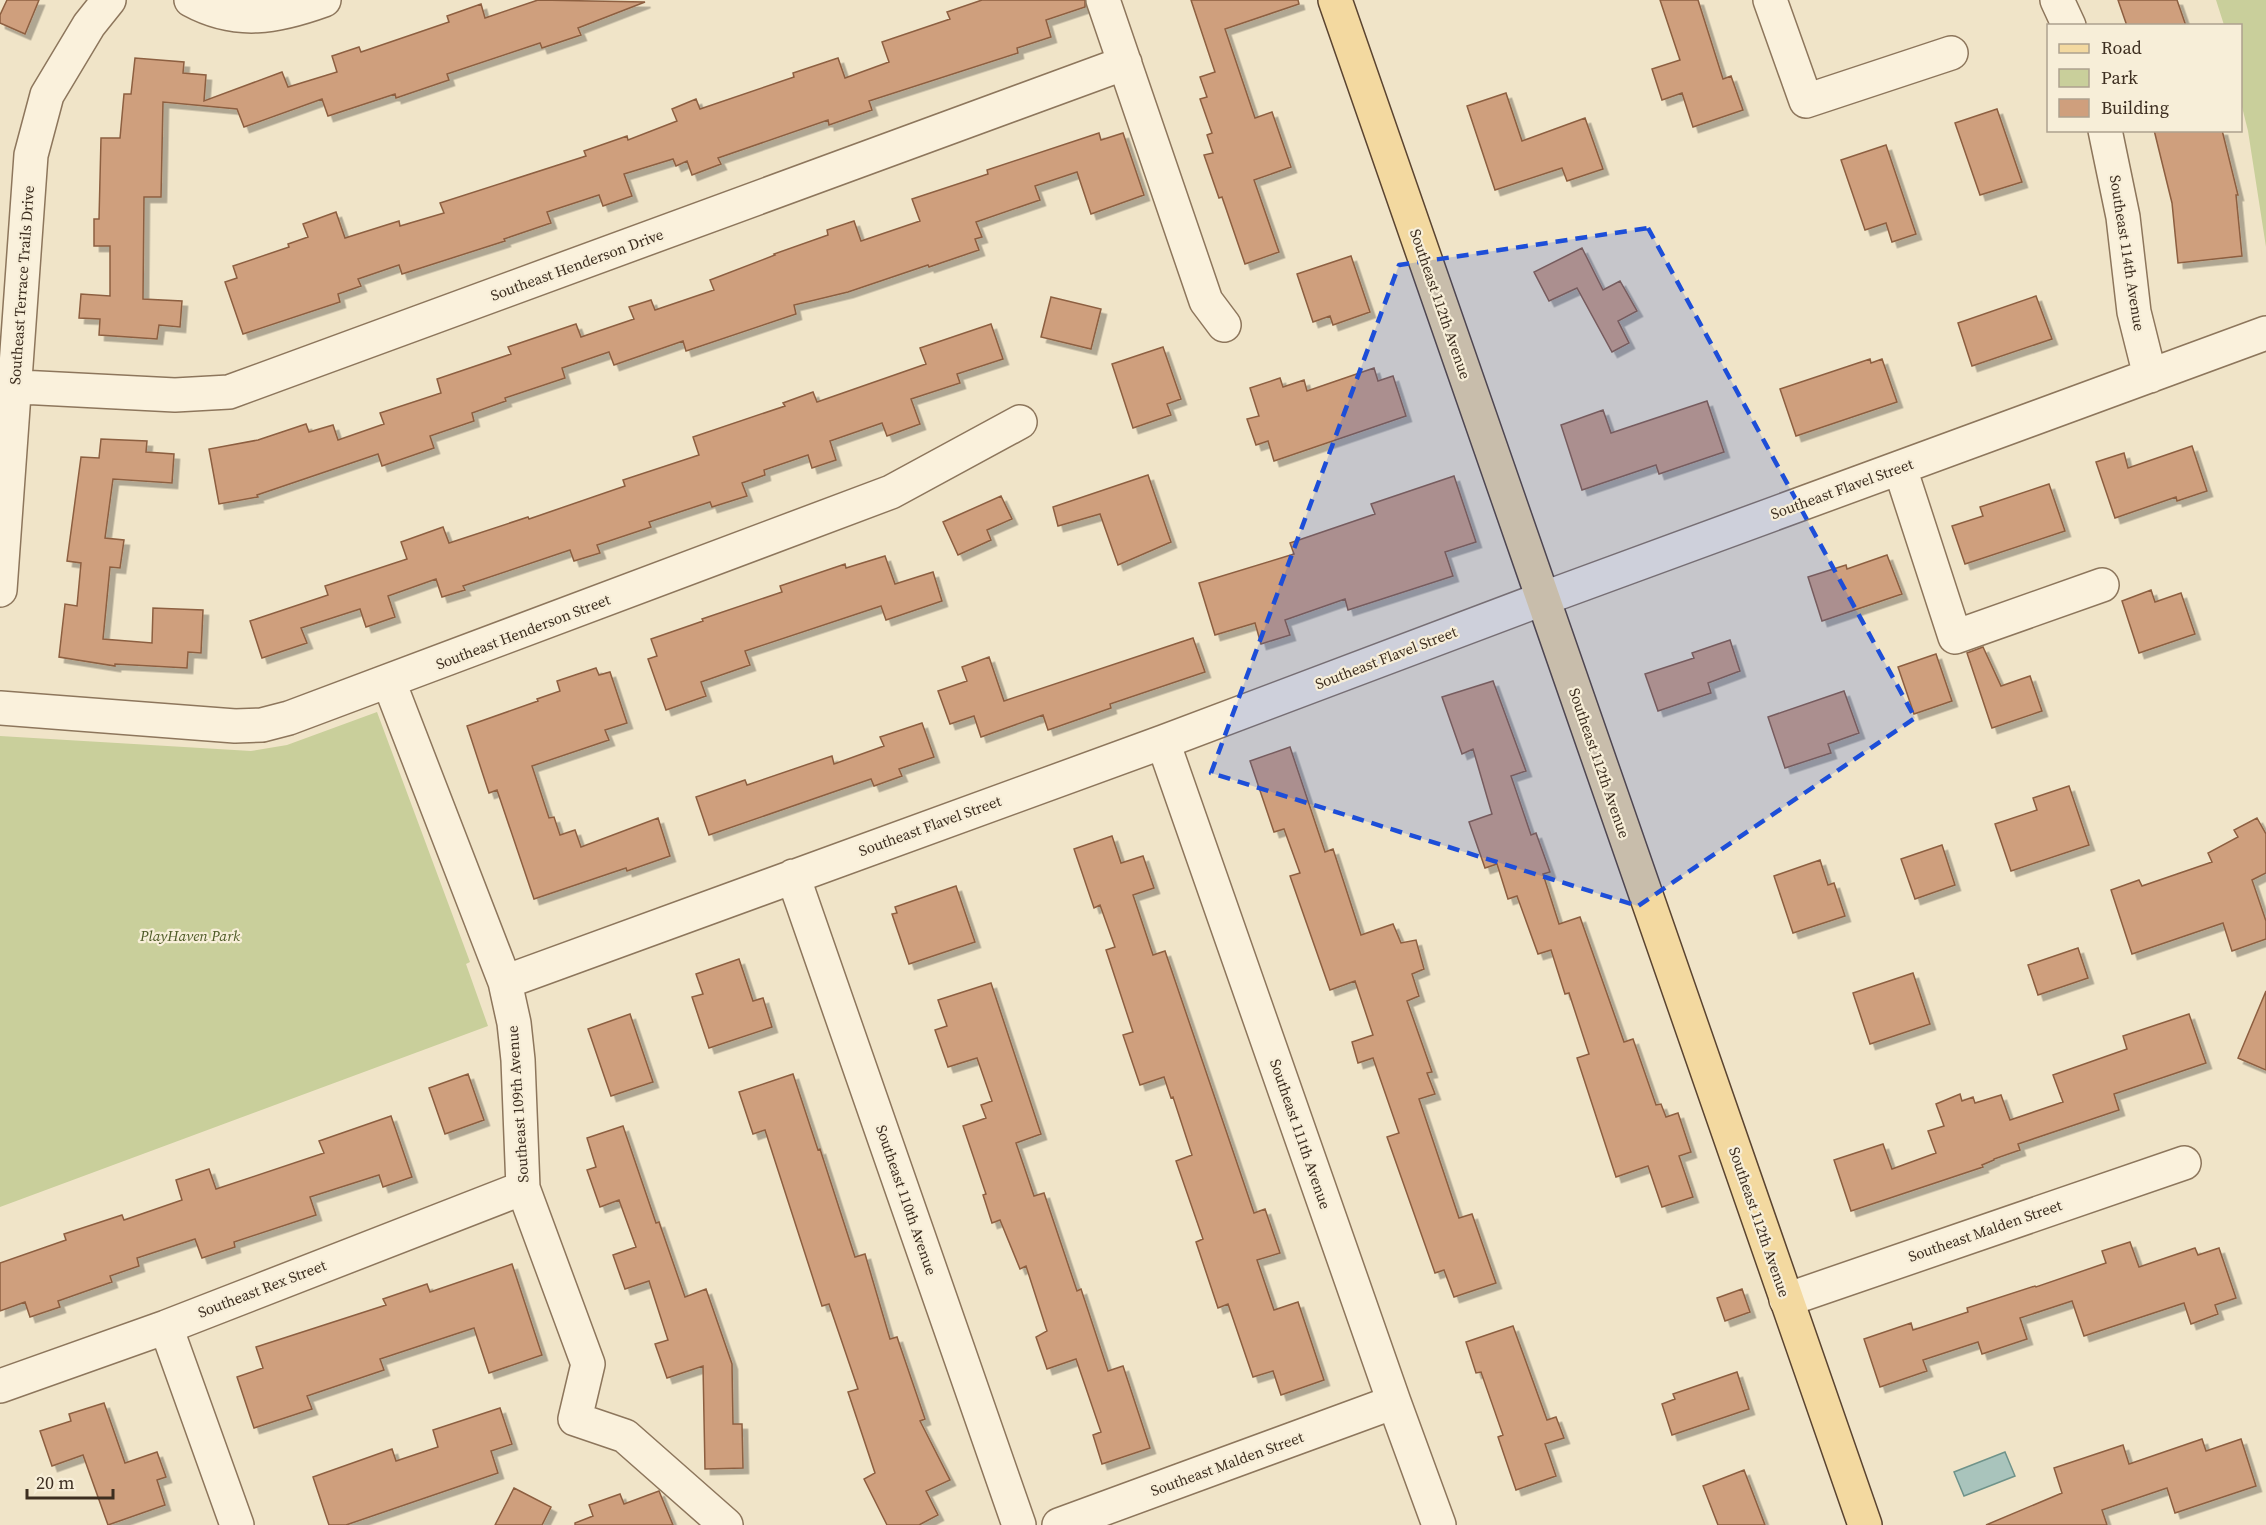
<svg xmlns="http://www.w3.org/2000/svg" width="2266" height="1525" font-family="'Source Serif 4',serif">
	<defs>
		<filter id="shadow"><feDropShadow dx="5.5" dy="5.5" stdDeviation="0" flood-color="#0004"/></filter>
	</defs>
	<rect width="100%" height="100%" fill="#f0e4c8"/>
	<path fill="#c9cf9b" d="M2216 0H2266V247L2248 131 2241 103 2240 26 2224 25Z
		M377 712 470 962 466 964 488 1026 0 1207V736L251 751 287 745Z"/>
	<path fill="#a9c4bc" stroke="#6f938a" stroke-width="1.5" d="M2005 1452 2015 1476 1964 1496 1954 1472Z"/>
	<path fill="#cf9f7d" stroke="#8d5f41" stroke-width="1.5" filter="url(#shadow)" d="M7 0H39L25 34 0 23V15Z
		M538 0 645 2 578 28 581 35 542 48 540 43 447 74 449 80 396 98 395 94 328 116 322 99 244 127 237 109 163 102 161 197H144L143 299 182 301 180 327 159 325 157 339 99 335 100 319 79 318 81 294 110 296V246H94V219H99L101 138H120L124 94H131L135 58 184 62 183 73 206 75 204 101 282 72 288 87 337 72 332 56 359 47 361 52 449 22 447 16 481 4 485 18Z
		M982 0H1085V7L1046 20 1051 37 1017 48 1018 53 869 101 872 110 829 125 828 120 718 158 721 164 692 175 687 161 676 166 673 159 624 174 632 196 603 206 599 195 547 212 551 223 504 239 505 241 402 274 399 265 358 279 361 286 338 294 340 302 243 334 225 282 237 278 233 266 289 247 288 244 308 237 303 224 336 212 345 238 399 221 400 226 444 213 440 203 586 156 584 151 627 136 628 140 677 121 672 109 696 99 700 109 794 77 793 73 838 58 845 78 889 62 882 42 950 19 947 12Z
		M1191 0H1298L1299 4 1225 29 1255 118 1272 112 1291 167 1254 180 1279 252 1245 264 1222 197 1219 198 1204 155 1213 153 1207 135 1212 133 1200 99 1207 97 1200 77 1215 72Z
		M1660 0H1698L1723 79 1731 76 1743 110 1693 127 1682 93 1662 100 1652 69 1680 60Z
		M2118 0H2177L2186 26H2127Z
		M1506 93 1522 141 1585 118 1603 169 1567 181 1562 168 1495 190 1467 106Z
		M1997 109 2022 182 1980 195 1955 123Z
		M2154 130H2222L2238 195H2236L2242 256 2178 263 2172 203Z
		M1099 133 1101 140 1123 133 1144 195 1091 214 1077 172 1035 186 1040 200 976 222 982 237 975 239 979 250 929 267 928 265 848 292 794 305 796 314 686 351 683 341 614 365 609 352 562 368 565 378 505 398 506 401 472 413 474 421 430 436 434 448 382 466 378 454 257 495 258 497 219 504 209 449 258 440 306 424 309 432 333 425 338 440 384 424 380 413 441 393 437 379 511 354 508 347 576 324 581 337 634 319 629 307 651 300 655 310 714 290 710 280 775 255 774 254 828 235 827 230 854 221 861 241 920 221 912 199 988 174 987 170Z
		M1886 145 1916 234 1892 242 1886 223 1865 230 1841 160Z
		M1582 248 1603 290 1620 281 1637 311 1618 321 1629 343 1612 352 1577 288 1549 301 1534 272Z
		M1351 256 1370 312 1333 325 1330 316 1313 322 1297 274Z
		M2036 296 2052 339 1972 366 1958 323Z
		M1051 297 1101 309 1091 349 1041 337Z
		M991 324 1003 359 957 374 960 383 911 399 920 424 887 436 882 423 830 441 836 460 812 468 808 455 764 470 765 475 742 483 747 496 712 507 710 502 649 522 651 527 597 545 600 553 574 561 570 550 463 586 465 590 442 597 436 579 388 596 395 617 366 627 360 609 301 628 307 643 262 658 250 621 328 595 325 586 407 559 401 542 443 527 449 543 528 517 529 519 625 486 623 480 699 455 693 437 785 406 783 403 813 392 817 402 926 364 920 348Z
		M1163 347 1181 399 1167 404 1171 415 1133 428 1112 364Z
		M1870 359 1871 363 1882 359 1897 402 1796 436 1780 389Z
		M1374 368 1378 381 1393 376 1406 416 1274 461 1268 441 1256 445 1247 419 1259 416 1250 388 1280 378 1283 387 1304 380 1307 391Z
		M1707 401 1724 452 1659 474 1656 465 1582 490 1561 425 1603 410 1611 433Z
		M101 439 147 441 146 452 174 454 172 483 113 479 105 538 124 540 120 568 110 567 103 639 152 643 153 608 203 610 201 653 188 652 187 668 115 664V666L59 657 65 604 77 606 81 563 67 561 81 457 99 458Z
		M2192 446 2207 491 2177 501 2176 497 2115 518 2096 462 2124 453 2128 468Z
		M1148 475 1171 542 1118 565 1100 514 1058 526 1053 507Z
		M1454 476 1476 542 1445 552 1453 576 1348 610 1345 599 1285 620 1290 635 1261 644 1255 623 1215 635 1199 583 1294 554 1290 543 1375 514 1371 504Z
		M2049 484 2065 531 1965 564 1952 526 1983 516 1980 507Z
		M1001 496 1012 519 987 530 991 540 958 555 943 522Z
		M1887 555 1902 594 1822 621 1808 577 1846 565 1847 569Z
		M885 556 895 584 933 572 942 601 886 620 881 606 745 651 750 665 701 682 706 696 666 710 648 659 657 656 651 639 703 621 702 619 782 592 780 586 845 564 846 568Z
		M2151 590 2155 602 2181 593 2195 634 2139 653 2122 601Z
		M1193 638 1205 672 1110 704 1111 708 1048 730 1043 715 981 737 974 716 950 724 938 691 967 681 962 667 989 657 1004 701Z
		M1730 640 1740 671 1708 683 1711 693 1658 711 1645 674 1694 658 1692 653Z
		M1983 647 2001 686 2030 676 2042 711 1992 728 1967 653Z
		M1936 654 1952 701 1914 714 1898 667Z
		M596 668 599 675 610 672 627 723 605 730 609 740 532 766 549 818 554 817 560 835 575 830 581 847 658 818 670 856 627 871 626 868 534 899 497 790 489 793 467 726 538 701 537 699 560 691 557 681Z
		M1493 681 1526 771 1511 776 1531 835 1536 833 1550 872 1543 874 1559 924 1580 917 1624 1042 1633 1039 1656 1105 1661 1104 1666 1117 1678 1113 1691 1152 1679 1156 1693 1197 1662 1207 1648 1166 1616 1177 1577 1058 1589 1054 1569 993 1565 994 1551 950 1538 954 1517 896 1508 899 1497 864 1485 868 1469 822 1492 814 1473 749 1462 754 1442 697Z
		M1844 691 1859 733 1828 744 1831 753 1785 768 1768 717Z
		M922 723 934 757 899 769 902 776 874 786 871 779 709 835 696 797 745 780 747 785 832 756 834 764 884 746 880 737Z
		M1290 747 1325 852 1333 849 1361 935 1393 924 1401 943 1416 940 1424 969 1412 974 1419 996 1407 1001 1432 1072 1427 1073 1435 1094 1419 1099 1459 1218 1472 1214 1496 1283 1454 1297 1444 1270 1435 1273 1387 1137 1399 1133 1373 1058 1358 1063 1352 1042 1373 1035 1355 981 1330 990 1290 876 1300 873 1284 829 1274 832 1250 761Z
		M2069 786 2089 845 2011 871 1995 824 2037 810 2033 798Z
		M2257 818 2266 834V873L2252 880 2266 921V939L2232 951 2223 923 2132 954 2111 890 2139 880 2142 886 2212 862 2208 853 2238 837 2234 830Z
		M1112 836 1121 863 1143 856 1154 888 1133 895 1153 955 1165 951 1254 1213 1265 1209 1280 1253 1257 1260 1274 1310 1298 1302 1324 1380 1281 1395 1273 1371 1253 1377 1228 1304 1218 1308 1196 1242 1203 1239 1176 1161 1192 1155 1173 1097 1171 1098 1164 1077 1140 1085 1123 1035 1133 1032 1106 950 1115 947 1100 905 1094 908 1074 849Z
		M1942 845 1955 885 1915 899 1901 859Z
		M1820 860 1828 885 1834 883 1845 916 1793 933 1774 876Z
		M956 886 975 942 909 964 892 914 897 913 895 907Z
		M2078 948 2088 978 2038 995 2028 965Z
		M739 959 753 1001 763 998 772 1027 709 1048 692 997 703 994 696 974Z
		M1913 973 1930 1024 1870 1044 1853 993Z
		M991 983 1041 1134 1016 1143 1034 1196 1044 1193 1077 1291 1081 1289 1108 1371 1123 1366 1150 1448 1102 1464 1093 1435 1101 1432 1076 1359 1047 1369 1036 1337 1047 1331 1026 1266 1020 1269 1000 1220 992 1223 983 1195 986 1194 963 1126 986 1118 981 1105 992 1101 977 1058 948 1067 935 1030 947 1026 938 1000Z
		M2266 991V1070L2238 1058Z
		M630 1014 653 1082 611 1096 588 1029Z
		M2189 1014 2206 1063 2114 1094 2119 1110 2018 1144 2020 1150 1994 1159V1160L1982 1165 1983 1167 1851 1211 1834 1160 1883 1144 1892 1169 1936 1153 1928 1131 1944 1126 1936 1104 1960 1094 1962 1101 1973 1097 1975 1103 2001 1095 2010 1120 2063 1102 2053 1075 2127 1049 2123 1036Z
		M468 1074 484 1120 445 1134 429 1088Z
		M793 1074 818 1150 820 1149 855 1257 865 1254 890 1339 897 1337 925 1419 920 1421 950 1480 926 1491 938 1515 919 1525H887L864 1479 875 1473 848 1392 858 1389 829 1304 822 1306 765 1130 753 1134 739 1092Z
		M391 1116 412 1177 383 1187 379 1175 310 1197 316 1215 234 1242 235 1247 202 1258 195 1239 137 1258 139 1266 110 1276 112 1282 58 1301 60 1307 30 1317 25 1302 0 1311V1263L66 1240 64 1234 122 1215 124 1220 182 1200 176 1180 209 1169 216 1189 324 1153 319 1141Z
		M623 1126 656 1223 659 1222 685 1297 706 1289 732 1364 733 1424H742L743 1468 705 1469 703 1366 667 1378 655 1344 668 1340 649 1281 625 1289 613 1255 636 1247 619 1200 600 1207 587 1170 596 1167 587 1138Z
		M2130 1242 2139 1267 2195 1248 2198 1255 2219 1248 2236 1298 2215 1305 2218 1314 2191 1324 2184 1303 2084 1336 2072 1301 2020 1318 2027 1339 1982 1354 1978 1342 1923 1360 1927 1371 1880 1387 1864 1339 1911 1323 1913 1330 1968 1312 1967 1308 2035 1286 2036 1287 2106 1263 2102 1251Z
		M512 1264 542 1355 489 1373 474 1328 380 1359 384 1370 307 1396 312 1409 254 1428 237 1377 263 1368 256 1347 386 1305 383 1299 427 1284 430 1292Z
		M1742 1289 1750 1312 1725 1321 1717 1298Z
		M1513 1326 1547 1420 1556 1417 1564 1438 1545 1444 1556 1476 1516 1490 1498 1437 1503 1435 1481 1372 1476 1373 1466 1342Z
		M1737 1372 1749 1409 1672 1435 1662 1404 1675 1399 1673 1394Z
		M104 1403 125 1463 157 1452 166 1477 157 1480 165 1505 108 1525 83 1455 52 1466 40 1431 71 1421 69 1414Z
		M500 1408 512 1444 491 1451 498 1473 346 1525H329L313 1477 392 1449 396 1461 438 1447 433 1430Z
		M2202 1439 2206 1451 2241 1439 2256 1486 2175 1513 2167 1488 2102 1510 2107 1525H1986L2062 1493 2054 1468 2123 1445 2129 1464Z
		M1744 1470 1765 1525H1718L1703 1486Z
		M514 1488 551 1507 542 1525H495Z
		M659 1491 673 1525H575V1523L593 1516 589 1505 620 1494 624 1504Z"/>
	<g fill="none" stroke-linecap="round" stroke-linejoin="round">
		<defs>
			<path id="minor" d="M191 0C237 25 277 17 324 0
				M1103 0 1206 301 1224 325
				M1770 0 1806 101 1951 53
				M2057 0 2069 26
				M2105 130 2123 217 2134 312 2150 376
				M0 386 175 395 229 392 1125 63
				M1900 468 1955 637 2102 585
				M0 590 31 155 47 95 89 25 109 0
				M389 682 505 982 514 1023 518 1060 523 1188 588 1364 575 1419 625 1436 726 1525
				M0 708 235 726 262 725 289 718 891 492 1020 422
				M1163 742 1394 1402 1439 1525
				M793 876 1019 1525
				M505 982 1163 742 1542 599 2266 333
				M1786 1300 2184 1163
				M166 1327 237 1525
				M0 1386 166 1327 523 1188
				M1059 1525 1394 1402"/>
			<path id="major" d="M1335 0 1865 1525"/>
		</defs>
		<use href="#minor" stroke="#8d765c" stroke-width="36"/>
		<use href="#major" stroke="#5b4430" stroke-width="36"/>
		<use href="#minor" stroke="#faf1dc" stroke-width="33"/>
		<use href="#major" stroke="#f3d9a0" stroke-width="33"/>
	</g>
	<path fill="#1d4ed8" fill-opacity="0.2" stroke="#1d4ed8" stroke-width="4.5" stroke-dasharray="12 8" stroke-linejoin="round" d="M1648 228 1915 718 1638 906 1211 773 1399 265Z"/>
	<g text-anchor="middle" stroke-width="4.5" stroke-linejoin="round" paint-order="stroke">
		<g font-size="15" fill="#3d2e20" stroke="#f7eed8">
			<text transform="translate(2127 253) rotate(81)" y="5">Southeast 114th Avenue</text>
			<text transform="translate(577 265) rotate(-20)" y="5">Southeast Henderson Drive</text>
			<text transform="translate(22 285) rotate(-86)" y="5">Southeast Terrace Trails Drive</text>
			<text transform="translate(1440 304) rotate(71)" y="5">Southeast 112th Avenue</text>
			<text transform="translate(1842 489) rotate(-20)" y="5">Southeast Flavel Street</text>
			<text transform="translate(523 632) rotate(-21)" y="5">Southeast Henderson Street</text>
			<text transform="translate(1386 658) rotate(-21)" y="5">Southeast Flavel Street</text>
			<text transform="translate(1599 763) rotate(71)" y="5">Southeast 112th Avenue</text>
			<text transform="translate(930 826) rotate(-20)" y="5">Southeast Flavel Street</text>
			<text transform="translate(518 1104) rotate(-94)" y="5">Southeast 109th Avenue</text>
			<text transform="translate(1300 1134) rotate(71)" y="5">Southeast 111th Avenue</text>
			<text transform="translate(906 1200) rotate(71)" y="5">Southeast 110th Avenue</text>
			<text transform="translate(1759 1222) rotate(71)" y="5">Southeast 112th Avenue</text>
			<text transform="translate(1985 1231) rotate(-19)" y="5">Southeast Malden Street</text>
			<text transform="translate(262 1289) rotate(-21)" y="5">Southeast Rex Street</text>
			<text transform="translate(1227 1464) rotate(-20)" y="5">Southeast Malden Street</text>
		</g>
		<g font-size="15" font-style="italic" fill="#4d5a26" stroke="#f7eed8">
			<text x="190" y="941">PlayHaven Park</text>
		</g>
	</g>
	<rect x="2047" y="24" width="195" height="108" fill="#f7eed8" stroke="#ada18e" stroke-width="1.5"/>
	<rect x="2059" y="44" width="30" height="9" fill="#f3d9a0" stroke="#ada18e" stroke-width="1.5"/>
	<text x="2101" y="54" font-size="18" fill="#3d2e20">Road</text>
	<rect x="2059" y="69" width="30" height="18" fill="#c9cf9b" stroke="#ada18e" stroke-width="1.5"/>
	<text x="2101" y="84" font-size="18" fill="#3d2e20">Park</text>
	<rect x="2059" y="99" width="30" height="18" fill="#cf9f7d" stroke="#ada18e" stroke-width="1.5"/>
	<text x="2101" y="114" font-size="18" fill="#3d2e20">Building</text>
	<path d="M27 1489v9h86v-9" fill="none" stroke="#3d2e20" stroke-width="3"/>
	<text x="36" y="1489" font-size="18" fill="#3d2e20" stroke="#f7eed8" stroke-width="4.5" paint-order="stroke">20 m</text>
</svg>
